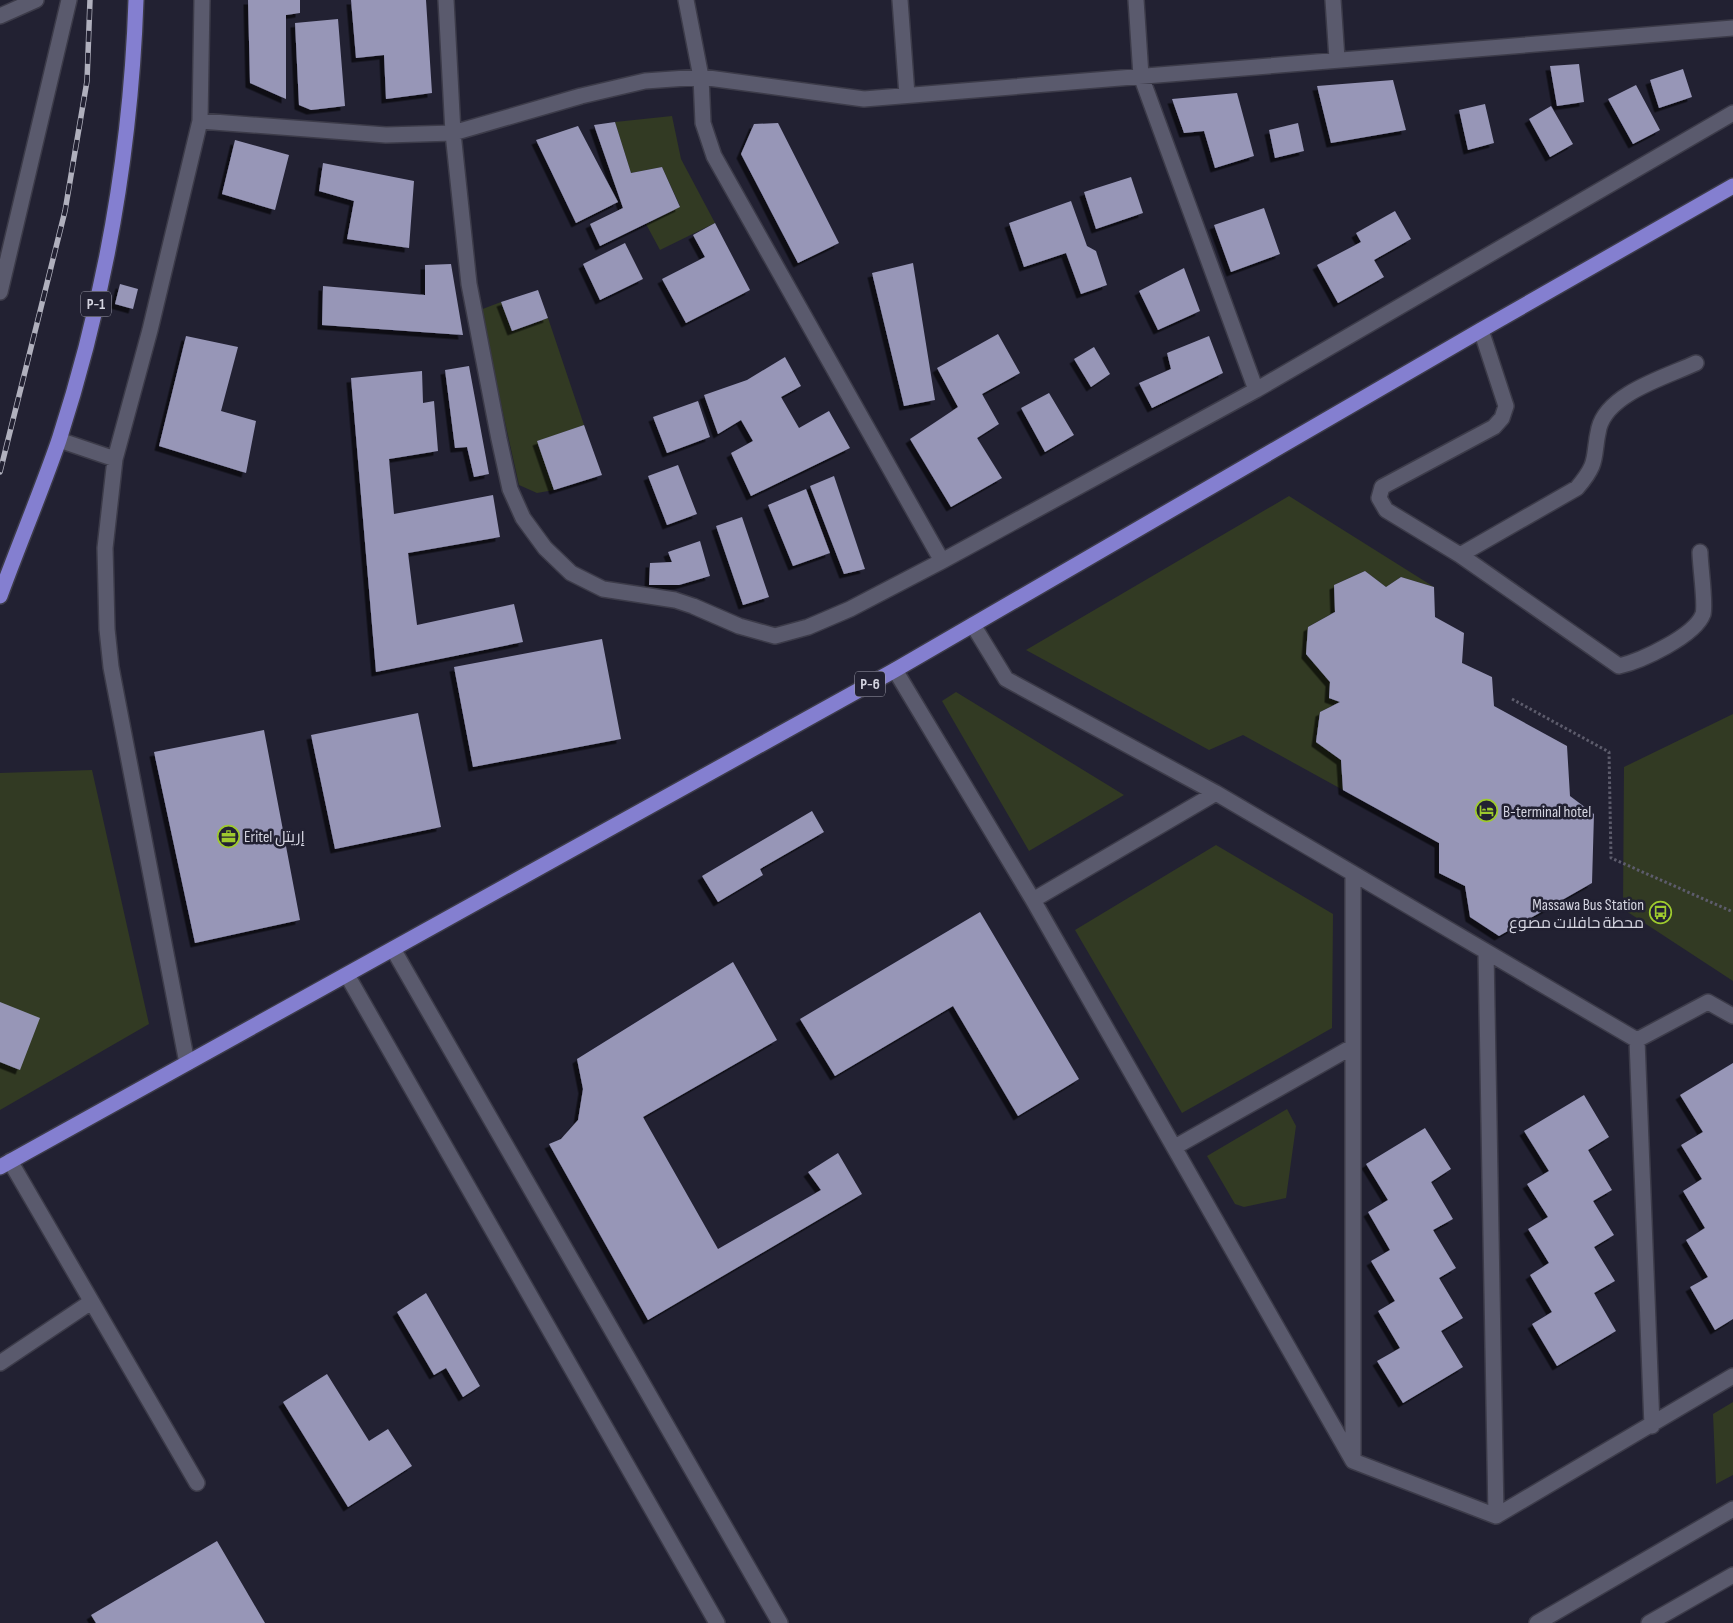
<svg xmlns="http://www.w3.org/2000/svg" width="1733" height="1623" font-family="'Sofia Sans Condensed',Cairo,sans-serif">
	<defs>
		<filter id="shadow"><feDropShadow dx="-4.5" dy="4.5" stdDeviation="0" flood-color="#0009"/></filter>
	</defs>
	<rect width="100%" height="100%" fill="#222132"/>
	<path fill="#323a23" d="M672 116 681 159 715 223 660 250 646 224 680 206 662 167 631 173 615 122Z
		M501 302 512 331 548 318 584 425 538 441 554 490 537 493 519 485 480 310Z
		M1289 496 1434 587 1401 577 1386 587 1365 571 1334 585 1335 612 1308 627 1330 682 1329 698 1340 702 1320 712 1316 741 1341 760 1343 790 1243 735 1209 750 1026 650Z
		M956 692 1124 795 1029 851 942 701Z
		M1733 714V981L1623 909 1624 767Z
		M92 770 149 1024 0 1110V773Z
		M1216 845 1333 914 1332 1028 1182 1113 1075 930Z
		M1287 1109 1296 1126 1286 1198 1244 1207 1235 1204 1207 1156Z
		M1733 1402V1475L1716 1484 1713 1414Z"/>
	<path fill="#9796b7" filter="url(#shadow)" d="M248 0H300V13L286 15V99L250 83Z
		M351 0H426L432 93 386 99 384 55 356 58Z
		M338 19 345 106 311 110 299 105 295 23Z
		M1579 64 1584 102 1557 106 1550 66Z
		M1683 69 1692 97 1659 108 1650 80Z
		M1393 80 1406 130 1331 143 1317 86Z
		M1636 85 1660 130 1633 144 1608 99Z
		M1237 93 1254 156 1215 168 1204 131 1184 133 1172 99Z
		M1485 104 1494 143 1468 150 1459 110Z
		M1551 106 1573 144 1550 157 1529 119Z
		M615 122 631 173 662 167 680 207 600 246 590 224 623 208 594 125Z
		M778 123 839 243 798 263 741 154 754 124Z
		M1298 123 1304 151 1275 158 1269 130Z
		M578 126 618 202 576 223 536 140Z
		M235 140 289 155 275 210 222 194Z
		M323 163 414 181 409 248 347 239 354 201 319 191Z
		M1131 177 1143 213 1096 229 1084 192Z
		M1071 201 1087 246 1096 251 1107 285 1081 294 1066 253 1024 267 1009 223Z
		M1264 208 1280 254 1231 272 1214 225Z
		M1395 211 1411 239 1374 260 1384 277 1338 303 1317 265 1361 242 1356 233Z
		M715 223 750 290 686 323 662 279 705 257 693 235Z
		M625 243 643 279 600 300 583 264Z
		M913 263 935 400 904 406 872 273Z
		M451 264 463 335 322 325 323 286 425 295V265Z
		M1184 268 1200 311 1158 330 1139 291Z
		M120 284 138 289 133 309 115 304Z
		M538 290 548 318 512 331 501 302Z
		M998 334 1020 373 982 394 999 424 977 438 1002 478 951 507 910 439 958 407 937 368Z
		M186 336 238 347 221 411 256 421 246 473 159 446Z
		M1209 336 1223 373 1152 408 1139 383 1171 369 1167 353Z
		M1094 347 1110 374 1091 387 1074 359Z
		M785 357 801 386 781 397 799 428 829 411 850 448 751 496 731 453 753 441 741 420 718 434 704 395 747 380Z
		M469 366 489 474 474 477 467 447 455 448 445 370Z
		M422 371 423 403 434 401 438 451 389 459 394 514 493 495 500 537 408 553 417 625 514 604 523 642 376 672 351 378Z
		M1049 393 1074 435 1045 452 1021 408Z
		M698 401 710 437 667 453 653 417Z
		M584 425 602 475 554 490 537 441Z
		M678 465 697 514 667 525 648 476Z
		M834 476 865 569 844 574 810 486Z
		M806 489 830 553 793 566 768 505Z
		M742 517 769 597 743 605 716 526Z
		M700 541 710 576 679 585H649L650 563 672 562 668 552Z
		M1365 571 1386 587 1401 577 1434 587 1435 617 1464 633 1462 663 1492 677 1494 706 1567 746 1570 796 1594 814 1592 883 1499 936 1470 917 1465 886 1439 873V843L1343 790 1341 760 1316 742 1320 712 1340 702 1329 698 1330 682 1306 654 1308 627 1335 612 1334 585Z
		M602 639 621 739 473 767 454 667Z
		M418 713 441 827 335 849 311 735Z
		M264 730 300 920 195 943 154 752Z
		M812 811 824 832 760 869 763 875 718 902 702 876Z
		M980 912 1079 1079 1018 1116 953 1006 835 1076 800 1019Z
		M733 962 777 1040 643 1117 718 1249 821 1190 808 1172 838 1153 862 1194 648 1320 549 1144 561 1139 578 1120 583 1089 577 1059Z
		M0 1002 40 1018 20 1070 0 1062Z
		M1733 1063V1319L1715 1330 1690 1287 1708 1277 1686 1240 1705 1228 1683 1191 1702 1179 1681 1145 1703 1132 1680 1095Z
		M1584 1095 1609 1137 1588 1150 1612 1190 1593 1201 1614 1235 1594 1247 1615 1281 1594 1293 1616 1331 1557 1366 1532 1324 1552 1312 1530 1275 1549 1263 1528 1229 1548 1217 1527 1184 1549 1171 1524 1131Z
		M1425 1128 1451 1169 1431 1182 1453 1219 1433 1230 1456 1268 1439 1278 1463 1318 1441 1331 1463 1367 1403 1403 1377 1361 1400 1348 1378 1311 1395 1301 1371 1261 1390 1250 1368 1212 1388 1200 1366 1164Z
		M426 1293 480 1386 463 1397 446 1368 434 1375 397 1312Z
		M327 1374 369 1441 388 1429 412 1466 348 1507 283 1402Z
		M217 1541 265 1623H96L91 1615Z"/>
	<g fill="none" stroke-linecap="round" stroke-linejoin="round">
		<defs>
			<path id="minor" d="M446 0 453 133 469 284 499 439 510 489 523 518 545 548 571 573 603 589 675 600 693 606 739 626 775 636 808 627 850 609 942 561 1256 390 1733 113
				M686 0 701 77 703 123 714 156 942 561
				M900 0 907 95
				M1136 0 1141 76 1256 390
				M1333 0 1337 59
				M0 16 36 0
				M200 121 386 135 453 133 581 96 645 81 701 77 864 99 1733 28
				M0 292 69 0
				M1481 330 1506 406 1502 418 1494 427 1382 487 1379 498 1386 510 1460 555 1619 666C1641 661 1695 636 1703 614 1706 604 1700 565 1700 552
				M59 440 115 459 105 548 107 629 111 667 187 1063
				M115 459 150 330 200 121 202 0
				M1460 555 1577 488C1600 461 1592 458 1599 428 1608 393 1666 377 1696 363
				M973 625 1006 679 1216 793 1637 1040 1708 1002 1733 1016
				M895 670 1033 900 1353 1461 1496 1516 1733 1376
				M1033 900 1216 793
				M393 949 780 1623
				M1486 952 1496 1516
				M347 975 717 1623
				M1637 1040 1652 1426
				M1175 1147 1352 1047
				M10 1161 197 1483
				M0 1363 91 1302
				M1353 1459V875
				M1537 1623 1733 1509
				M1649 1623 1733 1575"/>
			<path id="highway" d="M0 596C19 544 41 492 59 440 105 298 131 149 136 0
				M0 1167 895 670 1481 330 1733 186"/>
		</defs>
		<use href="#minor" stroke="#3c3b49" stroke-width="18"/>
		<use href="#highway" stroke="#3c3b49" stroke-width="18"/>
		<path stroke="#5d5c6c" stroke-width="3" stroke-dasharray="2.5 2.5" stroke-linecap="butt" d="M1512 699 1609 752 1611 858 1733 912"/>
		<use href="#minor" stroke="#5a5a6d" stroke-width="15"/>
		<use href="#highway" stroke="#847fd0" stroke-width="15"/>
		<defs>
			<path id="rail" d="M0 472 65 211 87 81 90 0"/>
		</defs>
		<use href="#rail" stroke="#b0b0bd" stroke-width="5.5"/>
		<use href="#rail" stroke="#222132" stroke-width="4" stroke-dasharray="11" stroke-linecap="butt"/>
	</g>
	<defs>
		<symbol id="hotel-ring" viewBox="-11 -11 22 22"><circle r="9.5" fill="#222132" stroke="#9eca2e" stroke-width="1.5"/><path d="M-6-4.5h1.5V1H6V5H4.5V3h-9V5H-6ZM-4 0a1.8 1.8 0 1 1 3.6 0ZM.5 0V-2.5h3Q6-2.5 6 0Z" fill="#9eca2e"/></symbol>
		<symbol id="office-ring" viewBox="-11 -11 22 22"><circle r="9.5" fill="#222132" stroke="#9eca2e" stroke-width="1.5"/><path d="M-6-3h4V-5.5h4V-3h4V5H-6ZM-1-4.5V-3h2v-1.5ZM-6 0V1H6V0Z" fill="#9eca2e"/></symbol>
		<symbol id="bus-ring" viewBox="-11 -11 22 22"><circle r="9.5" fill="#222132" stroke="#9eca2e" stroke-width="1.5"/><path d="M-5-6H5V4H4V6H2V4H-2V6H-4V4H-5ZM-3.5-4V0h7V-4ZM-3.5 1.2v1.5H-2V1.2ZM2 1.2v1.5H3.5V1.2Z" fill="#9eca2e"/></symbol>
	</defs>
	<g fill-rule="evenodd">
		<use href="#hotel-ring" x="1474" y="798" width="25" height="25"/>
		<use href="#office-ring" x="216" y="824" width="25" height="25"/>
		<use href="#bus-ring" x="1648" y="900" width="25" height="25"/>
	</g>
	<g text-anchor="middle" stroke-width="5" stroke-linejoin="round" paint-order="stroke">
		<g fill="#222132" stroke="#9f9fac" stroke-width="1">
			<rect x="81" y="291.5" width="30" height="25" rx="4"/>
			<rect x="855" y="671.5" width="30" height="25" rx="4"/>
		</g>
		<g font-size="15" font-weight="bold" fill="#d5d5e1">
			<text x="96" y="309">P-1</text>
			<text x="870" y="689">P-6</text>
		</g>
		<g font-size="16" fill="#d5d5e1" stroke="#222132" text-anchor="start">
			<text x="1503" y="817">B-terminal hotel</text>
			<text x="244" y="842">Eritel إريتل</text>
			<text x="1644" y="910" text-anchor="end">Massawa Bus Station<tspan x="1644" dy="18">محطة حافلات مصوع</tspan></text>
		</g>
	</g>
</svg>
